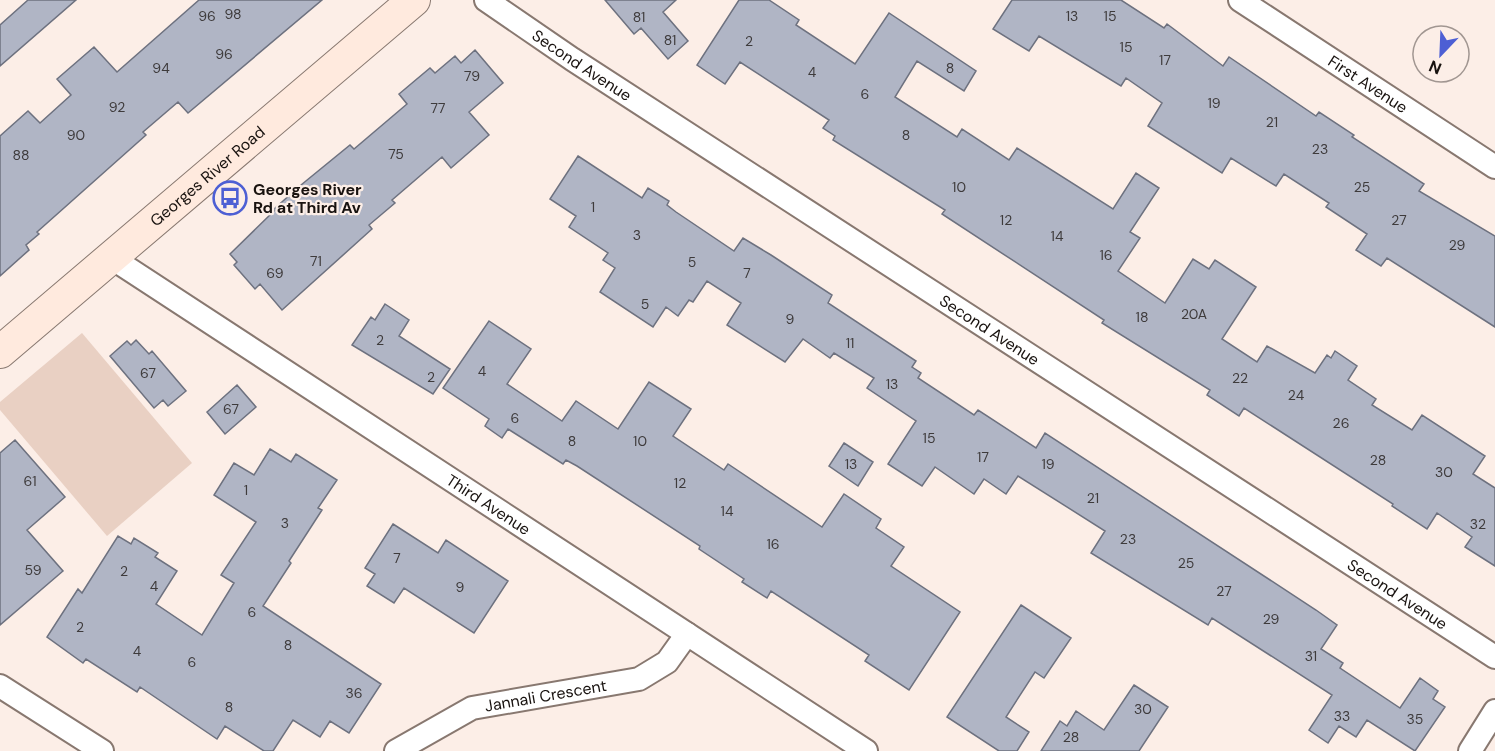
<svg xmlns="http://www.w3.org/2000/svg" width="1495" height="751" font-family="'DM Sans',sans-serif">
	<rect width="100%" height="100%" fill="#fceee7"/>
	<path fill="#e9d0c3" d="M82 333 192 463 107 536 0 410V402Z"/>
	<path fill="#b0b5c5" stroke="#6d717f" stroke-width="1.5" d="M28 0H76L0 66V25Z
		M199 0H322L188 113 178 102 143 132 146 135 37 232 39 234 26 245 29 250 0 276V136L28 111 40 123 71 95 57 79 94 47 117 72Z
		M605 0H676L663 12 688 41 668 59 641 28 634 34Z
		M739 0H769L799 20 796 25 855 64 889 13 976 71 964 91 917 61 895 97 957 137 962 129 1009 160 1017 148 1113 209 1136 173 1159 188 1130 232 1140 238 1118 271 1165 303 1193 259 1209 269 1215 260 1256 287 1222 339 1257 362 1267 346 1315 373 1327 355 1331 358 1335 351 1357 366 1348 380 1376 399 1372 405 1412 430 1422 415 1485 456 1473 474 1495 488V566L1465 547 1472 537 1437 513 1427 529 1392 506 1393 504 1244 408 1239 416 1207 395 1210 390 1102 323 1104 320 942 214 945 210 833 140 835 136 823 128 829 120 740 62 725 84 697 65Z
		M1012 0H1121L1164 28 1167 24 1223 66 1229 57 1316 116 1319 112 1354 135 1352 137 1424 184 1419 191 1495 236V327L1387 258 1381 266 1356 250 1367 234 1326 207 1329 203 1284 174 1276 186 1231 158 1222 173 1148 126 1162 103 1126 78 1121 86 1039 36 1029 51 993 29Z
		M475 50 503 83 469 112 489 135 451 168 442 157 392 200 395 203 369 225 372 229 282 310 260 284 255 289 234 265 237 262 230 254 275 210 274 209 301 185 350 145 354 149 407 104 399 94 430 68 435 73 455 56 461 63Z
		M578 156 642 198 648 188 669 201 667 205 676 212 734 251 743 238 771 255 832 295 828 303 916 361 912 367 921 373 918 378 974 415 978 410 1036 448 1045 433 1316 610 1337 625 1321 649 1343 663 1340 668 1400 708 1420 678 1438 691 1433 699 1445 707 1415 751 1367 720 1356 737 1339 726 1328 743 1309 730 1332 695 1212 618 1208 625 1091 553 1105 531 1018 476 1006 494 984 479 974 494 935 467 922 486 888 464 916 421 867 388 874 378 834 353 830 358 803 339 785 362 727 325 741 303 707 281 693 302 689 300 678 316 666 307 653 327 600 292 615 268 603 260 608 253 569 227 576 216 550 199Z
		M385 304 409 320 399 336 450 369 433 394 352 345 371 317 375 320Z
		M489 321 531 349 507 384 562 421 576 401 618 429 649 382 691 409 673 436 724 470 728 464 822 527 844 494 881 519 876 528 904 547 891 566 960 612 909 690 865 661 869 655 771 591 767 598 742 582 744 579 699 549 700 546 577 466 566 460 563 464 508 429 502 438 485 426 489 419 443 388Z
		M136 340 149 354 152 351 186 391 168 406 163 400 154 408 110 356 127 341 131 345Z
		M237 385 256 407 225 434 207 412Z
		M15 440 65 497 27 530 63 571 0 625V453Z
		M844 443 873 462 858 486 829 466Z
		M270 449 291 462 296 454 337 480 318 508 322 510 289 561 291 563 263 606 381 684 349 733 330 721 320 737 293 720 273 751H264L225 726 217 739 140 687 137 692 86 659 83 663 47 637 78 589 82 593 118 536 131 544 134 538 158 553 155 557 177 571 156 604 202 635 234 583 221 575 256 522 214 495 234 463 254 475Z
		M393 524 438 553 446 540 508 581 474 633 404 588 394 603 367 586 375 574 365 568Z
		M1021 605 1071 638 1044 678 1035 672 1006 717 1029 732 1017 751H999L947 717Z
		M1134 685 1168 707 1139 751H1041L1060 721 1067 726 1076 711 1104 730Z"/>
	<g fill="none" stroke-linecap="round" stroke-linejoin="round">
		<defs>
			<g id="street">
				<path id="s1" d="M486 0 572 59 1495 657"/>
				<path id="s2" d="M1240 0 1495 167"/>
				<path id="s3" d="M112 258 866 751"/>
				<path d="M0 686 102 751"/>
				<path id="s4" d="M396 751 472 708 639 679 667 662 687 634"/>
				<path d="M1470 751 1495 711"/>
			</g>
			<g id="secondary">
				<path id="s5" d="M0 352 414 0"/>
			</g>
		</defs>
		<use href="#street" stroke="#887870" stroke-width="26"/>
		<use href="#secondary" stroke="#887870" stroke-width="34"/>
		<use href="#street" stroke="#fff" stroke-width="22"/>
		<use href="#secondary" stroke="#ffeade" stroke-width="32"/>
	</g>
	<defs>
		<symbol id="bus-ring" viewBox="-11 -11 22 22"><circle r="9.5" fill="#fceee7" stroke="#4d5fd4" stroke-width="1.5"/><path d="M-5-6H5V4H4V6H2V4H-2V6H-4V4H-5ZM-3.5-4V0h7V-4ZM-3.5 1.2v1.5H-2V1.2ZM2 1.2v1.5H3.5V1.2Z" fill="#4d5fd4"/></symbol>
	</defs>
	<g fill-rule="evenodd">
		<use href="#bus-ring" x="211" y="179" width="38" height="38"/>
	</g>
	<g text-anchor="middle" stroke-width="4.5" stroke-linejoin="round" paint-order="stroke">
		<g font-size="14" fill="#3e3b3c">
			<text x="233" y="19">98</text>
			<text x="207" y="21">96</text>
			<text x="1072" y="21">13</text>
			<text x="1110" y="21">15</text>
			<text x="639" y="22">81</text>
			<text x="670" y="45">81</text>
			<text x="749" y="46">2</text>
			<text x="1126" y="52">15</text>
			<text x="224" y="59">96</text>
			<text x="1165" y="65">17</text>
			<text x="161" y="73">94</text>
			<text x="950" y="73">8</text>
			<text x="812" y="77">4</text>
			<text x="472" y="81">79</text>
			<text x="865" y="99">6</text>
			<text x="1214" y="108">19</text>
			<text x="117" y="112">92</text>
			<text x="438" y="113">77</text>
			<text x="1272" y="127">21</text>
			<text x="76" y="140">90</text>
			<text x="906" y="140">8</text>
			<text x="1320" y="154">23</text>
			<text x="396" y="159">75</text>
			<text x="21" y="160">88</text>
			<text x="959" y="192">10</text>
			<text x="1362" y="192">25</text>
			<text x="593" y="212">1</text>
			<text x="1006" y="225">12</text>
			<text x="1399" y="225">27</text>
			<text x="637" y="240">3</text>
			<text x="1057" y="241">14</text>
			<text x="1457" y="250">29</text>
			<text x="1106" y="260">16</text>
			<text x="316" y="266">71</text>
			<text x="692" y="267">5</text>
			<text x="275" y="278">69</text>
			<text x="747" y="278">7</text>
			<text x="645" y="309">5</text>
			<text x="1194" y="319">20A</text>
			<text x="1142" y="322">18</text>
			<text x="790" y="324">9</text>
			<text x="380" y="345">2</text>
			<text x="850" y="348">11</text>
			<text x="482" y="376">4</text>
			<text x="148" y="378">67</text>
			<text x="431" y="382">2</text>
			<text x="1240" y="383">22</text>
			<text x="892" y="389">13</text>
			<text x="1296" y="400">24</text>
			<text x="231" y="414">67</text>
			<text x="515" y="423">6</text>
			<text x="1341" y="428">26</text>
			<text x="929" y="443">15</text>
			<text x="572" y="446">8</text>
			<text x="640" y="446">10</text>
			<text x="983" y="462">17</text>
			<text x="1378" y="465">28</text>
			<text x="851" y="469">13</text>
			<text x="1048" y="469">19</text>
			<text x="1444" y="477">30</text>
			<text x="30" y="486">61</text>
			<text x="680" y="488">12</text>
			<text x="246" y="495">1</text>
			<text x="1093" y="503">21</text>
			<text x="727" y="516">14</text>
			<text x="285" y="528">3</text>
			<text x="1478" y="529">32</text>
			<text x="1128" y="544">23</text>
			<text x="773" y="549">16</text>
			<text x="397" y="563">7</text>
			<text x="1186" y="568">25</text>
			<text x="33" y="575">59</text>
			<text x="124" y="576">2</text>
			<text x="154" y="591">4</text>
			<text x="460" y="592">9</text>
			<text x="1224" y="596">27</text>
			<text x="252" y="617">6</text>
			<text x="1271" y="624">29</text>
			<text x="80" y="632">2</text>
			<text x="288" y="650">8</text>
			<text x="137" y="656">4</text>
			<text x="1311" y="661">31</text>
			<text x="192" y="667">6</text>
			<text x="354" y="698">36</text>
			<text x="229" y="712">8</text>
			<text x="1143" y="714">30</text>
			<text x="1342" y="721">33</text>
			<text x="1415" y="724">35</text>
			<text x="1071" y="742">28</text>
		</g>
		<g font-size="16" fill="#18120f" stroke="#fceee7">
			<text dy="6" stroke="none"><textPath href="#s1" startOffset="116">Second Avenue</textPath></text>
			<text dy="6" stroke="none"><textPath href="#s2" startOffset="153">First Avenue</textPath></text>
			<text dy="6" stroke="none"><textPath href="#s5" startOffset="272">Georges River Road</textPath></text>
			<text dy="6" stroke="none"><textPath href="#s1" startOffset="602">Second Avenue</textPath></text>
			<text dy="6" stroke="none"><textPath href="#s3" startOffset="450">Third Avenue</textPath></text>
			<text dy="6" stroke="none"><textPath href="#s1" startOffset="1088">Second Avenue</textPath></text>
			<text dy="6" stroke="none"><textPath href="#s4" startOffset="162">Jannali Crescent</textPath></text>
		</g>
		<g font-size="16" font-weight="bold" fill="#18120f" stroke="#fceee7" text-anchor="start">
			<text x="253" y="195">Georges River<tspan x="253" dy="18">Rd at Third Av</tspan></text>
		</g>
	</g>
	<g transform="translate(1441 54) rotate(203)"><circle r="28" fill="#fceee7" stroke="#a19691" stroke-width="1.5"/>
	<path d="M0-4.5L10 22L0 15L-10 22Z" fill="#4d5fd4"/>
	<text y="-9" font-size="16" font-weight="bold" text-anchor="middle" fill="#18120f">N</text>
	</g>
</svg>
